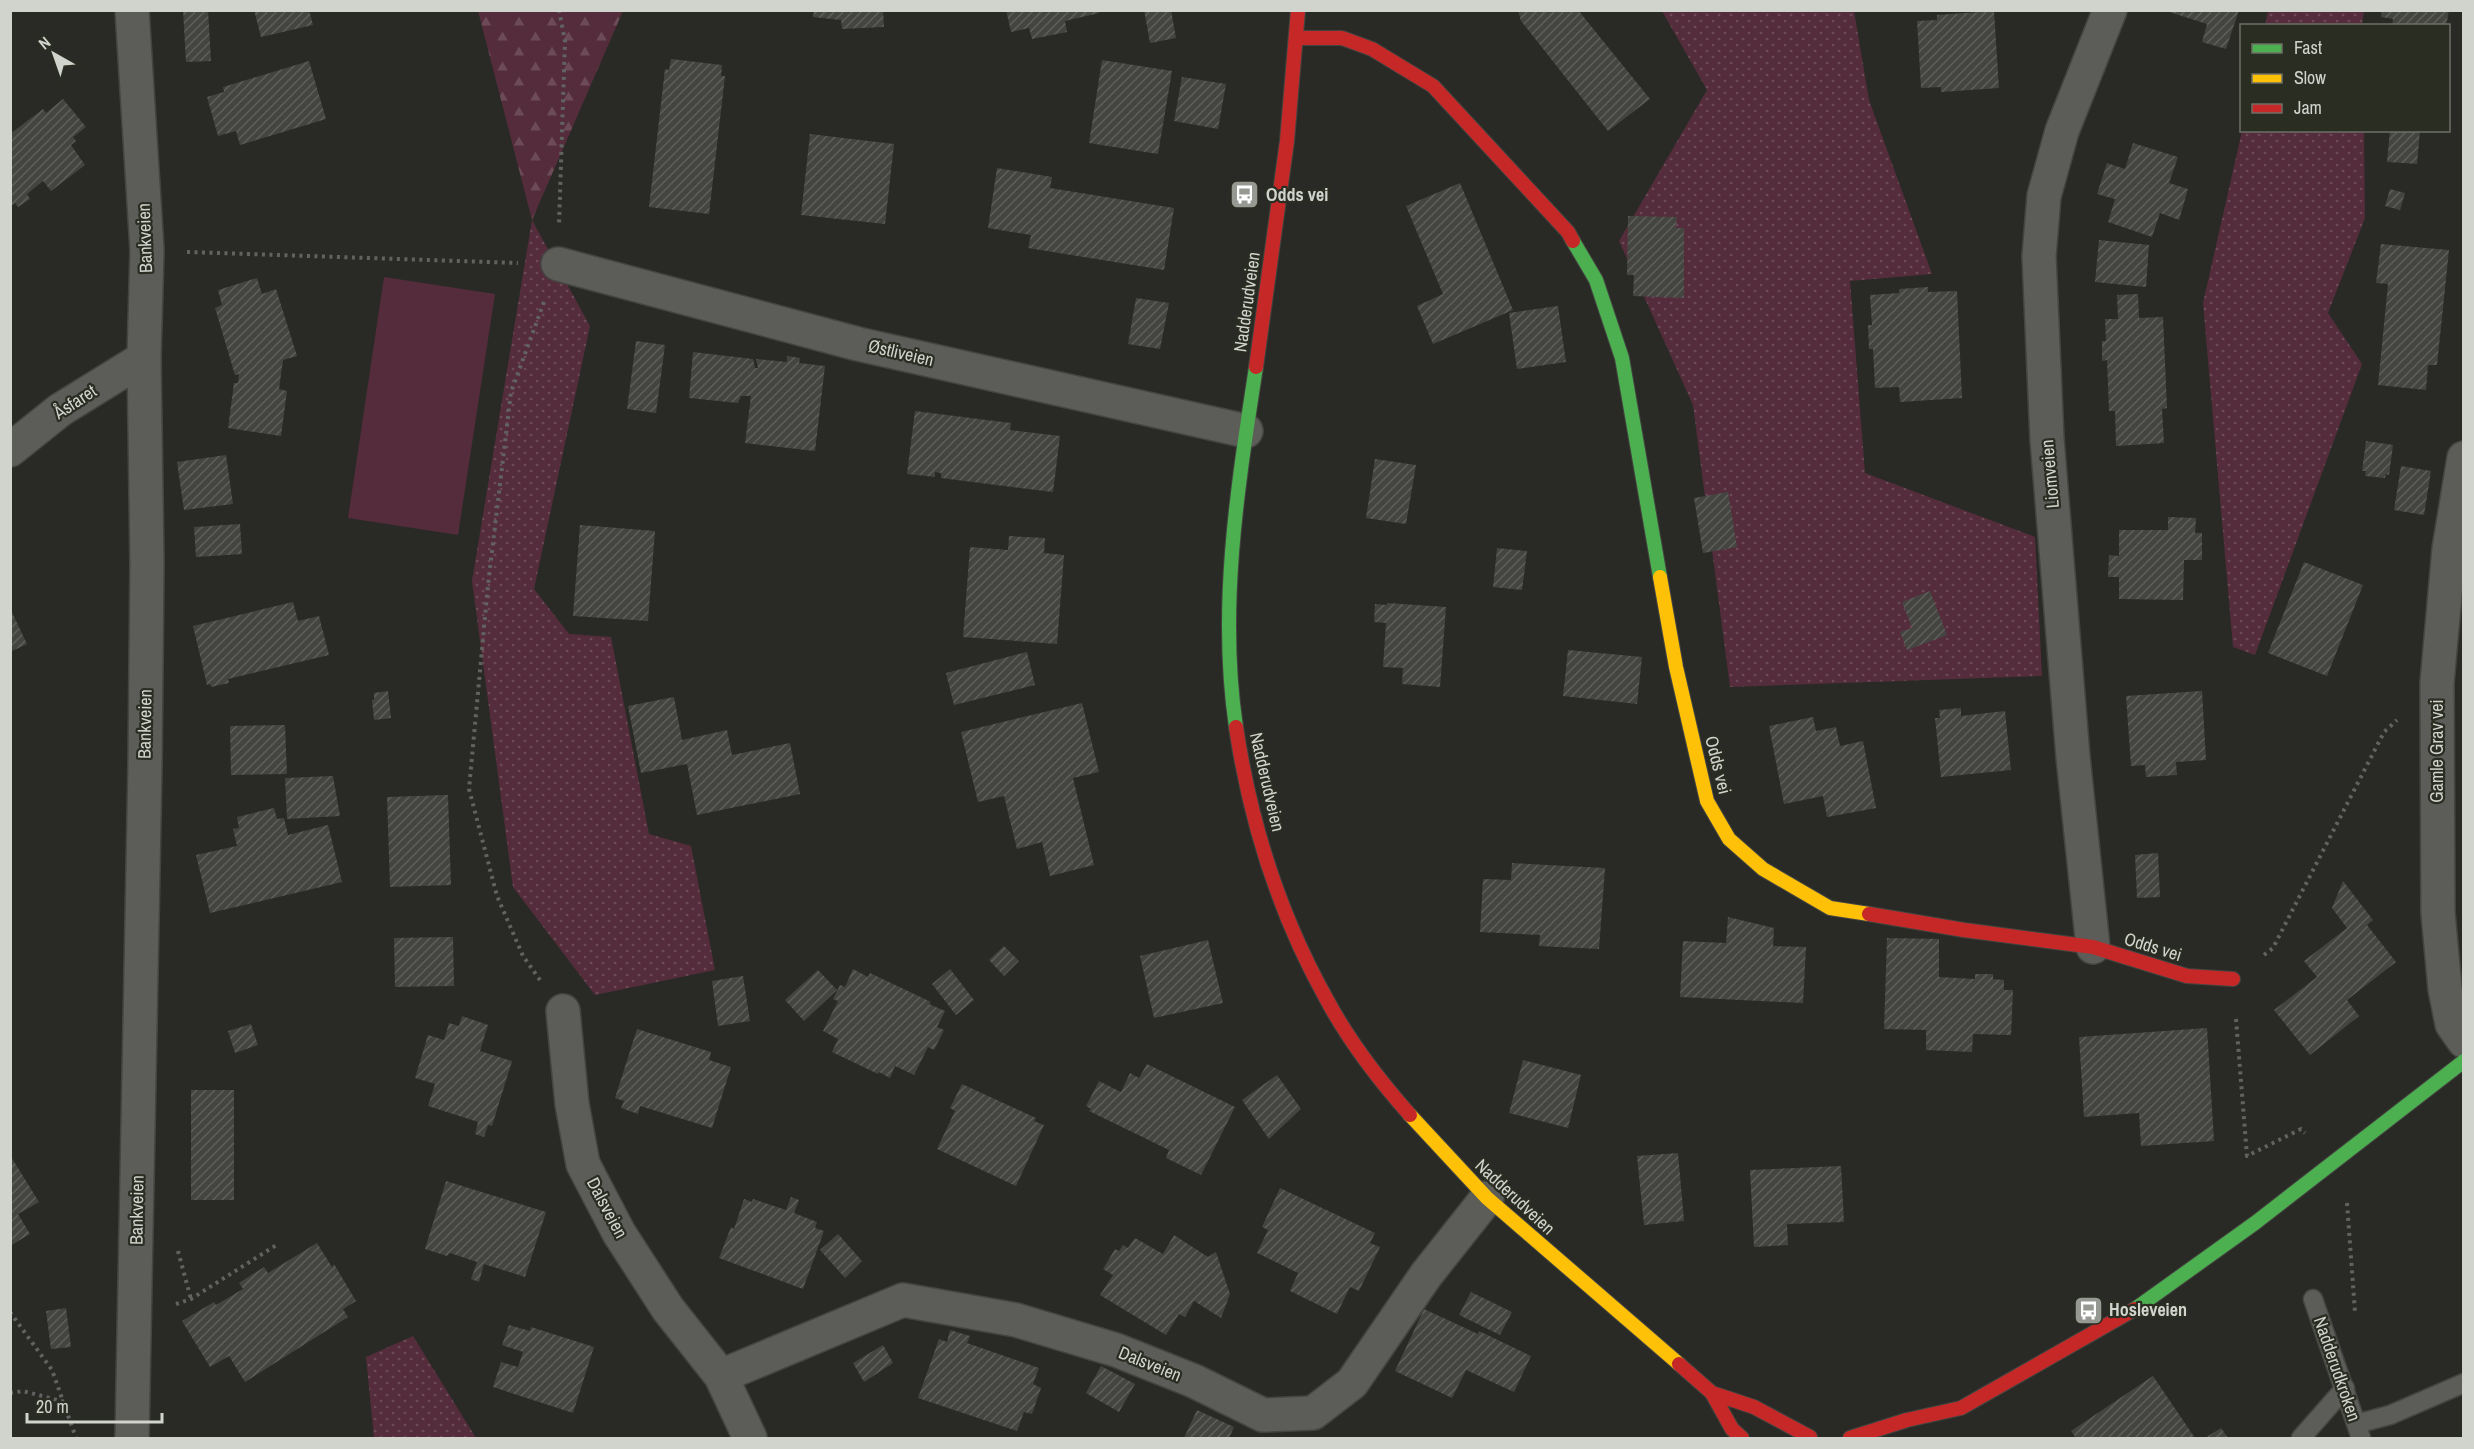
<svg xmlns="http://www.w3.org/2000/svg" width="2474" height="1449" font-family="'Archivo Narrow',sans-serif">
	<defs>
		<pattern id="green-dots" width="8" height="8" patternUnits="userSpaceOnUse" patternTransform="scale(1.5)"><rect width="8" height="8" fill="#542c3c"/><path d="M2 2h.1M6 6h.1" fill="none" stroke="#6c4a57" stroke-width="1.8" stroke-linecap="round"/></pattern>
		<pattern id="forest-firs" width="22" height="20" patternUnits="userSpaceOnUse" patternTransform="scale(1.5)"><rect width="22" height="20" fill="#542c3c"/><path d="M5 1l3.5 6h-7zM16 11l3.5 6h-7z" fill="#6c4a57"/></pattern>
		<pattern id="building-hatch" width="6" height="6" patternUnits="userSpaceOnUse" patternTransform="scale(1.5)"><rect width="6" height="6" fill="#444541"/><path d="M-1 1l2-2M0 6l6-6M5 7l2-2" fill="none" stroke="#5e5f5b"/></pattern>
	</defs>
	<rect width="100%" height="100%" fill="#292a25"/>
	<path fill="url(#green-dots)" d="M1662 11H1854L1869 100 1932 274 1850 281 1865 473 2035 537 2042 676 1730 687 1693 405 1619 241 1707 90Z
		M2268 11V10L2364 11 2362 25H2265Z
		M2242 131H2364L2365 218 2328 313 2362 364 2255 655 2233 647 2203 303Z
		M532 220 590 326 534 589 569 634 611 637 649 834 691 846 715 970 595 995 513 887 472 581Z
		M413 1336 476 1438H374L366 1357Z"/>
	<path fill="url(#forest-firs)" d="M478 11H623L532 220Z"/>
	<path fill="#542c3c" d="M384 277 495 294 458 535 348 518Z"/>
	<path fill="url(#building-hatch)" d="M183 10H208L211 61 186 62Z
		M254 10H309L313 25 261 37Z
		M814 10H883L884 27 842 29 841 20 813 17Z
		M1006 10H1099V13L1065 21 1067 32 1032 39 1029 28 1011 32Z
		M1144 10H1171L1176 38 1150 43Z
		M1518 10H1578L1650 99 1608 131 1521 21Z
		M2163 10H2239L2226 49 2202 42 2207 24Z
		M2382 10H2449L2446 26H2392L2393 19 2381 17Z
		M1994 11 1999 88 1941 92V87L1921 88 1917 21 1937 20V15Z
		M671 59 722 65 721 76H725L709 214 649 207 665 69 669 70Z
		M1102 60 1172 71 1158 154 1089 143Z
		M309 61 326 119 240 145 236 131 218 136 207 97 224 92 223 87Z
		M1182 77 1226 84 1218 129 1174 121Z
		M63 99 86 127 73 137 76 141 71 145 85 165 51 191 43 181 27 194 30 199 18 207 15 203 10 207V134L43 109 46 113Z
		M2390 130H2420L2417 164 2387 162Z
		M810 134 894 144 885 224 801 215Z
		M2133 143 2178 157 2169 183 2188 189 2179 220 2160 213 2152 237 2108 222 2115 199 2097 194 2107 163 2125 169Z
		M997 168 1052 177 1050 188 1174 208 1164 270 1028 248 1031 235 988 228Z
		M1460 183 1513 310 1433 344 1417 306 1443 294 1406 206Z
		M2390 189 2405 193 2400 210 2385 206Z
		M1628 216 1677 217 1676 228H1684V298L1633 296 1634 275H1627Z
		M2099 240 2149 245 2146 287 2095 282Z
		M2381 244 2449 250 2437 365H2428L2426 390 2378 385 2388 284 2376 283Z
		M257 278 262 294 276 289 297 356 283 360 279 389 287 391 281 436 228 428 234 383H238L239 374 235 375 215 308 222 305 218 290Z
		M1928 287V292L1957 291 1962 398 1900 402 1899 387 1875 388 1873 349H1869L1868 325H1872L1870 295 1899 293V289Z
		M2138 294 2139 318 2163 317 2167 408 2162 409 2164 443 2116 446 2115 411H2109L2107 360 2102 361V341H2106L2105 319H2118L2117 295Z
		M1136 298 1169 303 1160 349 1128 344Z
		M1558 306 1566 362 1517 369 1509 313Z
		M636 341 665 345 656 413 627 409Z
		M693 352 753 359 755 368H758L756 359 787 362V356L800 358 799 363 825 366 815 451 745 443 751 396H741L738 403 689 398Z
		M915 411 1011 423 1010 430 1060 436 1053 492 941 478V473L935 472V477L907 474Z
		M2366 441 2393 445 2389 475 2386 474 2385 478 2365 476 2366 471H2362Z
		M226 455 233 504 184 510 177 462Z
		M1375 459 1416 465 1406 524 1366 518Z
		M2401 466 2431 471 2424 515 2394 510Z
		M1728 492 1737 547 1703 553 1694 498Z
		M2168 517 2196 518 2195 533H2202V560H2184L2183 600 2119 599V577H2108L2109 555 2119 556V530H2168Z
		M240 524 242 554 196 557 194 527Z
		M580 525 655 531 648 621 573 616Z
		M1009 536 1045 538 1044 553 1064 555 1057 644 963 637 970 547 1008 550Z
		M1497 548 1527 551 1522 590 1493 587Z
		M2304 562 2363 585 2327 676 2268 653Z
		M1930 591 1947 635 1907 650 1900 632 1912 628 1902 602Z
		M293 602 298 621 319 616 329 655 228 679 229 683 211 687 210 684 207 685 193 626Z
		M1387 603 1446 607 1440 687 1402 684 1403 668 1383 667 1386 623 1374 622 1375 604 1387 605Z
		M10 608 27 644 10 652Z
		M1568 650 1642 657 1637 704 1563 696Z
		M1027 652 1035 685 954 705 946 673Z
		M388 691 391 718 374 720 372 700H374V693Z
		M2202 691 2206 760 2176 762 2177 775 2146 777 2145 765 2131 766 2126 696Z
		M674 697 682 740 727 730 732 755 790 743 800 794 697 815 687 764 641 773 628 706Z
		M1082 703 1099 772 1073 778 1094 865 1050 876 1042 842 1017 849 1004 796 978 802 961 732Z
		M1961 708V716L2005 711 2011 770 1941 777 1935 718H1940L1939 710Z
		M1813 717 1816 731 1836 727 1840 746 1863 741 1876 808 1827 817 1823 796 1784 804 1769 726Z
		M285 725 287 774 231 775 230 726Z
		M333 776 340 816 287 819 285 778Z
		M448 795 451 885 390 887 387 797Z
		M274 808 277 819 284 818 288 835 328 825 342 882 210 913 196 855 237 846 233 829 239 828 237 817Z
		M2158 853 2160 897 2137 898 2135 855Z
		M1512 863 1605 868 1599 949 1539 946 1540 935 1480 932 1483 879 1511 880Z
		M2343 881 2373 920 2367 925 2396 962 2347 1000 2359 1016 2310 1055 2274 1010 2317 977 2304 961 2347 928 2332 908Z
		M1728 917 1774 928 1773 946 1806 947 1803 1003 1680 997 1683 941 1726 943Z
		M453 937 454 986 395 987 394 938Z
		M1887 938 1939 939V977L1975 979V974H1993V979L2004 980V990H2013L2011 1035 1973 1034 1972 1052 1926 1050V1030L1884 1029Z
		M1208 940 1223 1003 1154 1018 1140 956Z
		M1004 946 1019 961 1004 976 989 960Z
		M853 969 868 977 870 973 931 1002 929 1004 945 1011 937 1027 944 1030 934 1050 928 1047 914 1075 895 1066 890 1078 879 1072 878 1074 832 1052 838 1039 823 1031 838 1001 833 999 840 985 845 987Z
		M950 969 974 1000 956 1015 932 984Z
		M818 970 837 990 804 1021 785 1000Z
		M743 976 750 1021 718 1026 712 981Z
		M462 1016 488 1025 480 1051 512 1061 492 1126 488 1125 484 1137 475 1134 478 1122 428 1106 435 1084 415 1078 428 1035 444 1040 449 1023 459 1026Z
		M251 1024 258 1045 235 1053 228 1031Z
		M2207 1028 2214 1141 2141 1146 2139 1113 2084 1117 2079 1037Z
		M637 1029 711 1052 709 1060 731 1067 712 1128 640 1106 638 1114 621 1108 624 1101 615 1098Z
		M1523 1060 1581 1075 1568 1128 1509 1113Z
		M1147 1064 1235 1107 1201 1175 1166 1158 1169 1150 1089 1111 1091 1109 1086 1106 1099 1081 1121 1092 1130 1073 1139 1078Z
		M1277 1075 1301 1109 1269 1139 1242 1100Z
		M962 1084 1036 1118 1034 1121 1044 1125 1016 1186 937 1149 955 1111 950 1108Z
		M191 1090H234V1200H191Z
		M1678 1153 1684 1221 1644 1225 1637 1156Z
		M10 1155 39 1202 18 1214 30 1234 10 1246Z
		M1841 1166 1844 1222 1787 1224 1788 1245 1754 1247 1750 1170Z
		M446 1181 546 1212 525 1277 484 1264 479 1282 471 1279 477 1262 450 1253 447 1256 425 1249Z
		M1280 1188 1375 1233 1370 1243 1380 1247 1359 1291 1350 1287 1337 1314 1290 1291 1298 1273 1257 1253 1268 1230 1262 1227Z
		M791 1197 799 1200 794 1213 817 1222 815 1228 824 1231 803 1289 719 1258 731 1227 734 1229 744 1199 752 1202 753 1199 786 1210Z
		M838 1234 862 1261 845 1278 820 1250Z
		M1174 1235 1208 1257 1216 1252 1230 1294 1221 1318 1194 1301 1185 1317 1179 1314 1166 1335 1100 1295 1113 1275 1103 1269 1115 1249 1119 1251 1123 1245 1128 1248 1135 1238 1163 1254Z
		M317 1243 332 1267 334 1264 356 1301 343 1309 348 1317 245 1382 229 1356 210 1367 182 1321 214 1302 216 1305 243 1289 239 1283 264 1267 268 1273Z
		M1471 1292 1512 1312 1500 1335 1459 1315Z
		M66 1308 71 1347 51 1349 46 1311Z
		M1424 1309 1478 1334 1479 1331 1531 1356 1514 1392 1466 1370 1452 1398 1395 1371Z
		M509 1325 530 1331 531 1327 594 1347 573 1413 493 1387 501 1362 518 1367 523 1352 502 1345Z
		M950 1330 970 1336 967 1343 1039 1368 1033 1384 1041 1388 1032 1414 1024 1412 1017 1431 918 1398 939 1339 947 1342Z
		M883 1345 893 1363 864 1382 853 1363Z
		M1101 1366 1135 1384 1119 1412 1086 1393Z
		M2153 1376 2195 1438H2076L2071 1431Z
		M1197 1410 1234 1427 1229 1438H1184Z
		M2221 1428 2228 1438H2205Z"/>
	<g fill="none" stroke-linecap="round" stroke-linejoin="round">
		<defs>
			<path id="lane" d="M2313 1299 2361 1438
				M2356 1424 2390 1415 2464 1383
				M2301 1438 2345 1388"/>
			<path id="street" d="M132 10 147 250 144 358 147 564 145 765 132 1438
				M558 264 858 344 1246 431
				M10 450 60 410 144 358
				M2464 458 2449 549 2437 683 2438 913 2445 989 2452 1024 2464 1041
				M2093 947 2073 757 2047 439 2039 256 2044 196 2062 131 2110 10
				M563 1011 572 1104 583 1164 619 1233 668 1309 721 1376 750 1438
				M721 1376 903 1300 1016 1320 1116 1350 1194 1381 1263 1415 1313 1413 1352 1383 1426 1275 1487 1198"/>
			<path id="fast" d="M1573 241 1596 280 1622 358 1660 577
				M1236 727C1218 607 1238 485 1256 367
				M2135 1309 2255 1223 2464 1061"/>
			<path id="slow" d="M1660 577 1676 667 1707 801 1729 839 1763 869 1830 908 1869 914
				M1410 1115 1487 1198 1679 1364"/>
			<path id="jam" d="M1297 38H1342L1372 49 1433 86 1568 232 1573 241
				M1256 367 1287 141 1298 10
				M1236 727C1250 821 1280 916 1327 1000 1349 1041 1379 1080 1410 1115
				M1869 914 1964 930 2093 947 2187 976 2233 979
				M1679 1364 1712 1393 1732 1429 1742 1438
				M1712 1393 1754 1407 1810 1437
				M1850 1438 1907 1420 1961 1408 2135 1309"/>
		</defs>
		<use href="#lane" stroke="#444541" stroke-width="21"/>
		<use href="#street" stroke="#444541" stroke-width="36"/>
		<use href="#fast" stroke="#444541" stroke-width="16"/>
		<use href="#slow" stroke="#444541" stroke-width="16"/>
		<use href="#jam" stroke="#444541" stroke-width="16"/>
		<path stroke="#626360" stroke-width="4" stroke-dasharray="3 4.5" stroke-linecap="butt" d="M559 10 565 41 559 225
			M187 252 518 263
			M2264 955 2273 948 2384 732 2397 720
			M540 980 523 956 497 896 469 789 488 585 511 392 544 302
			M2236 1019 2247 1156 2301 1129 2305 1133
			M2347 1203 2355 1312
			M178 1251 191 1299
			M176 1304 191 1299 278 1244
			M10 1312 52 1370 76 1438
			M10 1393 23 1391 65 1402"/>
		<use href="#lane" stroke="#5c5d59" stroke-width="18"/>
		<use href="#street" stroke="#5c5d59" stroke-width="33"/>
		<use href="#fast" stroke="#4caf50" stroke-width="14"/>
		<use href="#slow" stroke="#ffc107" stroke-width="14"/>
		<use href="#jam" stroke="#c62828" stroke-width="14"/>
	</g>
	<defs>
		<symbol id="bus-square" viewBox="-11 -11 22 22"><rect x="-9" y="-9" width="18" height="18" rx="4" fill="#969892" stroke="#2a2d22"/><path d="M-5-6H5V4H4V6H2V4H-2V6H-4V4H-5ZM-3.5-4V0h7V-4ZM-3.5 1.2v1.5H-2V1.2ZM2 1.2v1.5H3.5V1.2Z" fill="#fff"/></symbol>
	</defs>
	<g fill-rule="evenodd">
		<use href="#bus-square" x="1228" y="178" width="33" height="33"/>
		<use href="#bus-square" x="2072" y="1294" width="33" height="33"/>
	</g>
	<g text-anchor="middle" stroke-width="4.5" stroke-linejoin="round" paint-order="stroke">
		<g font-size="18" font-weight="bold" fill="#d1d3cd" stroke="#2a2d22" text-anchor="start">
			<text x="1266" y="201">Odds vei</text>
			<text x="2109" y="1316">Hosleveien</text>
		</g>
		<g font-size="18" fill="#d1d3cd" stroke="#2a2d22">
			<text transform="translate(145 238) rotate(-92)" y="6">Bankveien</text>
			<text transform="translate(1247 302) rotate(-82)" y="6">Nadderudveien</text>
			<text transform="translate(901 353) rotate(13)" y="6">Østliveien</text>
			<text transform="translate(75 402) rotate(-33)" y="6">Åsfaret</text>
			<text transform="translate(2050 474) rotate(-95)" y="6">Liomveien</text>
			<text transform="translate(145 724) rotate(-89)" y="6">Bankveien</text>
			<text transform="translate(2437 751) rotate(-90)" y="6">Gamle Grav vei</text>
			<text transform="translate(1718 765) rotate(76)" y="6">Odds vei</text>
			<text transform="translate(1267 782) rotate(77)" y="6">Nadderudveien</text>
			<text transform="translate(2153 947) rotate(17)" y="6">Odds vei</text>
			<text transform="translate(1515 1197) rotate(43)" y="6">Nadderudveien</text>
			<text transform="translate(607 1208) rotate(62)" y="6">Dalsveien</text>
			<text transform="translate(137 1210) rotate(-89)" y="6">Bankveien</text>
			<text transform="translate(1150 1364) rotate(22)" y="6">Dalsveien</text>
			<text transform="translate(2337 1369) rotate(71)" y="6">Nadderudkroken</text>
		</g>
	</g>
	<rect width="2474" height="1449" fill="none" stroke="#d1d3cd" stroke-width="24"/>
	<rect x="2240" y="24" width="210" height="108" fill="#2a2d22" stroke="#6d6f66" stroke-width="1.5"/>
	<rect x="2252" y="44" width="30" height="9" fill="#4caf50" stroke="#6d6f66" stroke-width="1.5"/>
	<text x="2294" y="54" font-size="18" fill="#d1d3cd">Fast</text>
	<rect x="2252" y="74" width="30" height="9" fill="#ffc107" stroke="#6d6f66" stroke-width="1.5"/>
	<text x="2294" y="84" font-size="18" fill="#d1d3cd">Slow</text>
	<rect x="2252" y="104" width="30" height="9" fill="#c62828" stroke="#6d6f66" stroke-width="1.5"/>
	<text x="2294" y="114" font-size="18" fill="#d1d3cd">Jam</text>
	<g transform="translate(54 54) rotate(320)" stroke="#2a2d22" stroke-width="4.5" paint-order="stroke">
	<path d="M0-4.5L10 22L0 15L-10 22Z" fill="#d1d3cd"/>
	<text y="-9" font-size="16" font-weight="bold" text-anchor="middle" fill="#d1d3cd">N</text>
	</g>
	<path d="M27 1413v9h135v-9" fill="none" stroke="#d1d3cd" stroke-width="3"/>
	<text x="36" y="1413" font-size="18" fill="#d1d3cd" stroke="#2a2d22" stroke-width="4.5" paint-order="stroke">20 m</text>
</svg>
